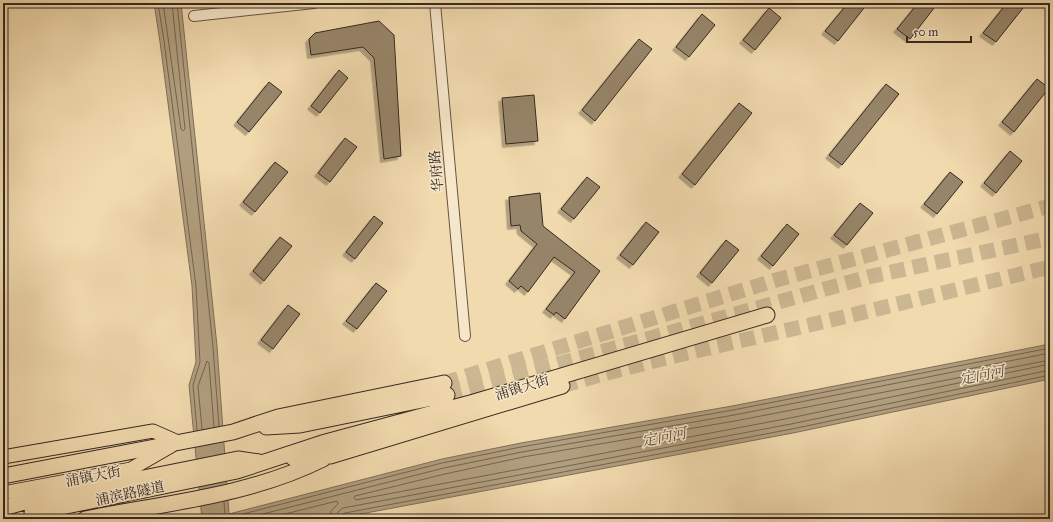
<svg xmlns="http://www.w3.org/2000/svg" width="1053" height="522" font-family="'IM FELL Great Primer','Noto Serif SC',serif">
	<defs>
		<filter id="shadow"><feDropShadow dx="-3.5" dy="3.5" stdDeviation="0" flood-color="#0004"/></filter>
	</defs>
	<rect width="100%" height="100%" fill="#f1daae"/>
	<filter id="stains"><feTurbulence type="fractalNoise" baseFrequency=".005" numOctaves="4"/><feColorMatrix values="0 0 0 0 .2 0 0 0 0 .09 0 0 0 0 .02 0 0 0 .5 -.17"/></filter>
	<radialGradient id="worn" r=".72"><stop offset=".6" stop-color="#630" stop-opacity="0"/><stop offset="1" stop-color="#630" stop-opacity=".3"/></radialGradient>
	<path fill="#b19e7e" stroke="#7f6f59" d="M154 3H181L217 346 229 514 442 459 521 443 732 406 1050 344V379L793 433 334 519H202L189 385 196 362 192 286 160 42Z"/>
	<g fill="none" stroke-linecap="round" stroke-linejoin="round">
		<path stroke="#736450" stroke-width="1" d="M158 3 164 41 196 286 200 362 193 385 197 430
			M163 3 181 129 183 131 185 129 172 3
			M177 3 213 347 219 426
			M1050 360 735 421 523 457 445 474 355 496 354 498 356 500 790 418 1050 364
			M202 429 198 386 207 361 209 363 214 427
			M224 502 225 514 231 517 442 463 521 447 733 410 1050 348
			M243 519 444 468 522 452 734 415 1050 353
			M265 519 337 501 338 504 331 511 330 519
			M336 519 338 512 343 508 791 424 1050 370
			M341 519V515L345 513 792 429 1050 375"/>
	</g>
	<path fill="#97856b" stroke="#352922" filter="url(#shadow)" d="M848 3H857L864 8 838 41 825 31Z
		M918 3H938L910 39 897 29Z
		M1007 3H1027L996 42 983 33Z
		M769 8 781 18 755 50 743 40Z
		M702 14 715 25 689 57 676 47Z
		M379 21 394 35 401 156 384 159 374 58 363 47 311 55 309 39 315 33Z
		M639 39 652 49 595 121 582 110Z
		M339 70 348 78 320 113 311 106Z
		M1037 79 1049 88 1014 132 1002 122Z
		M269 82 282 92 249 132 237 122Z
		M886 84 899 94 842 165 829 155Z
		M534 95 538 141 506 144 502 98Z
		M739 103 752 113 695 185 682 174Z
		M345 138 357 147 330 182 318 173Z
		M1010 151 1022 161 996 193 984 183Z
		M275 162 288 172 255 212 243 202Z
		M950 172 963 182 937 214 924 204Z
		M587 177 600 187 574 219 561 209Z
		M540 193 543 226 600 271 565 319 556 312 554 315 546 309 575 272 554 257 528 292 521 286 518 289 509 281 537 244 521 231 520 225 511 226 509 197Z
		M860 203 873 213 847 245 834 235Z
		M374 216 383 223 355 259 346 252Z
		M646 222 659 232 633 265 620 255Z
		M787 224 799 234 773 266 761 256Z
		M280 237 292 246 264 281 253 271Z
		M726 240 739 250 712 283 700 273Z
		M376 283 387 291 357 329 346 321Z
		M288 305 300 314 273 349 261 340Z"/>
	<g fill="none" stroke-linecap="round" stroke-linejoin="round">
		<path stroke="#cbb792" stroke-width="15" stroke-dasharray="15 8" stroke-linecap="butt" d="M444 383 776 280 1050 206
			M562 386C631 365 700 350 770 334 864 313 957 289 1050 267
			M447 395 868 277 1050 238
			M3 517 32 513"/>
		<defs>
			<path id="minor" d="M435 3 465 336
				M194 16 314 3"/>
			<path id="major" d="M3 457 153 431 178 442
				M3 493 131 469 171 446"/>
			<path id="highway" d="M266 427 300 425 447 395
				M293 458 330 456 562 386
				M3 476 233 432 278 417 444 383
				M3 508 28 501 238 459 259 462
				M32 513 237 471 322 443 474 402 767 315
				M85 519C165 503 249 496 323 459"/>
		</defs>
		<use href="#minor" stroke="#645545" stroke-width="12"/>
		<use href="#major" stroke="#352922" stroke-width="15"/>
		<use href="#highway" stroke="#352922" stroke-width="17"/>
		<use href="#minor" stroke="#f6e7ca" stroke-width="10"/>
		<use href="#major" stroke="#f1daae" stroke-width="13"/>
		<use href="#highway" stroke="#f1daae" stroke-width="15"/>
	</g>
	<g text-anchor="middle" stroke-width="3" stroke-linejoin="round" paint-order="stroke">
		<g font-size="14" fill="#352922" stroke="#f6e7ca">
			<text transform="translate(436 171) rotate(-95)" y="5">华府路</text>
			<text transform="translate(522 387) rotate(-17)" y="5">浦镇大街</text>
			<text transform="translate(93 476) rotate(-11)" y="5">浦镇大街</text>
			<text transform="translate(130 493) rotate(-12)" y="5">浦滨路隧道</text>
		</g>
		<g font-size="15" font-style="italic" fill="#5a4c3e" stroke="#f6e7ca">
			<text transform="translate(982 375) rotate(-11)" y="5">定向河</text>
			<text transform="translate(664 437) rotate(-11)" y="5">定向河</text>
		</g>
	</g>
	<rect width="1053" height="522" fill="none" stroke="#f1daae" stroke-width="16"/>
	<rect x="4" y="4" width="1045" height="514" fill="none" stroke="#352922" stroke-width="2"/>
	<rect x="8" y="8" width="1037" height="506" fill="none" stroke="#352922"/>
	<path d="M907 36v6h64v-6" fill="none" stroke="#352922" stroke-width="2"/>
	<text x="913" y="36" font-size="12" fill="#352922" stroke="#f6e7ca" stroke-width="3" paint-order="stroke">50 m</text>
	<rect width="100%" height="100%" filter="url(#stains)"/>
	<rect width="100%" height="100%" fill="url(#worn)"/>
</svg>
